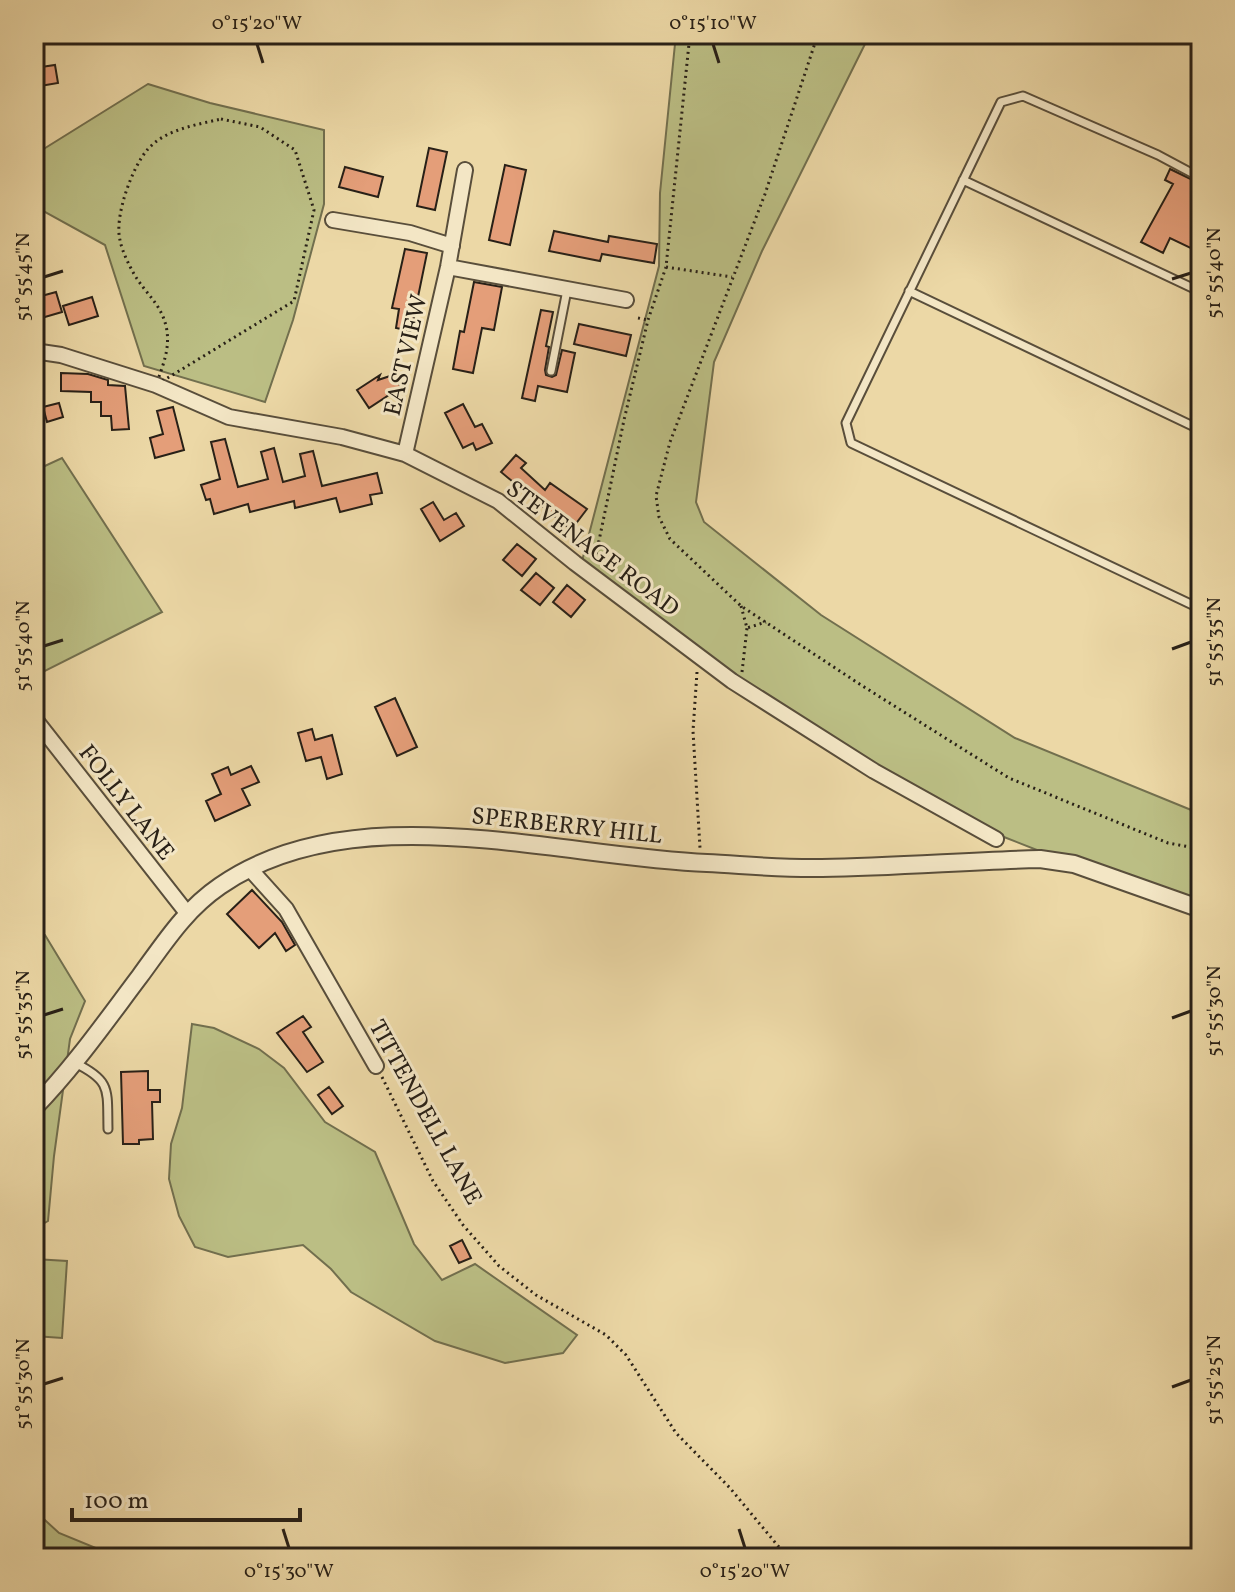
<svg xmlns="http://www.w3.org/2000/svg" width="1235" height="1592" font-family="Vollkorn,serif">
	<rect width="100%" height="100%" fill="#ecd8a6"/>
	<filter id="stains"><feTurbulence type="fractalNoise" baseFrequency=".0025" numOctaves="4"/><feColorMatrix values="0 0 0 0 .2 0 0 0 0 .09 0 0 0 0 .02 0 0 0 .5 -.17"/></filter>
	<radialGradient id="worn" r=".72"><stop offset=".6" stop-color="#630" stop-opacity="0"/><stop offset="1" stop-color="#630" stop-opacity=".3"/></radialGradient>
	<path fill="#bbbe84" stroke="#726f4e" stroke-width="2" d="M676 34H870L762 251 714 362 696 502 704 522 821 615 1015 738 1201 814V902L1042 852 1004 837 876 767 748 683 725 670 582 561 659 266 660 193Z
		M148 84 210 103 324 130V204L293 320 265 402 144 366 105 245 34 206V155Z
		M62 458 162 612 35 676 34 471Z
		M34 931 45 935 85 1001 70 1039 54 1156 48 1221 34 1229Z
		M192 1024 214 1028 259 1049 284 1068 325 1122 375 1152 414 1244 442 1280 475 1264 577 1335 563 1353 505 1363 435 1341 351 1292 331 1269 303 1245 228 1257 195 1247 179 1216 169 1179 171 1144 182 1108Z
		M34 1259 67 1261 62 1338 34 1336Z
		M34 1510 59 1533 120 1558H34Z"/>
	<path fill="#e49e79" stroke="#282017" stroke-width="2" d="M55 65 58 83 34 87V68Z
		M429 148 447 152 435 210 417 206Z
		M505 165 526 170 510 245 489 240Z
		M345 167 383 177 378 197 339 187Z
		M1170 169 1201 184V253L1170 238 1163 253 1141 242 1173 184 1165 180Z
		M554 231 608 242 609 236 657 244 654 263 602 254 600 261 549 251Z
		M405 249 427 253 411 331 396 328 399 309 392 308Z
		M474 282 502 287 494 330 482 328 473 373 453 369 460 331 464 332Z
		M56 292 62 312 38 319 34 298Z
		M92 297 98 316 69 325 63 306Z
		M541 310 553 312 546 346 549 347 545 370 546 375 552 377 556 375 562 350 575 353 567 392 538 386 535 401 522 398Z
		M579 324 631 335 626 356 574 344Z
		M61 373 88 374 108 380V385L125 386 129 429 112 430 111 416H101V402H91V392L61 391Z
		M380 375 378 380 393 375 401 387 369 408 357 390Z
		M59 403 63 417 47 422 43 407Z
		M463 404 475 427 482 424 492 443 476 450 473 443 463 448 445 413Z
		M173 407 184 450 155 458 150 438 163 434 157 411Z
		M225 439 238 487 268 479 261 452 274 448 283 482 305 476 300 454 313 451 322 486 377 473 382 493 370 495 372 504 340 512 336 498 295 508 294 501 250 512 248 504 214 514 210 499 206 500 201 485 220 479 211 442Z
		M516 455 526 463 521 468 545 490 550 483 587 509 571 530 501 472Z
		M433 502 444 520 456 513 464 526 440 541 421 509Z
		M517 544 536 559 522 576 503 560Z
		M536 573 554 588 540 605 521 590Z
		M567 585 585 600 571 617 553 602Z
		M395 698 417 747 397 756 375 707Z
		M312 729 315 740 332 735 342 774 327 779 321 757 306 761 298 733Z
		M251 766 259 782 242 789 250 805 215 821 206 801 221 794 212 774 228 767 231 775Z
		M252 890 282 922 295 945 286 951 275 933 259 948 227 914Z
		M303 1016 311 1027 303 1032 323 1062 307 1072 277 1033Z
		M148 1071V1090H160V1102H152L153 1139 139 1140V1144H123L121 1072Z
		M329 1087 343 1106 332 1114 318 1095Z
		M462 1240 471 1258 459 1263 450 1246Z"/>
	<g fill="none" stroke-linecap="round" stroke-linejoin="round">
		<defs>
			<path id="service" d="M1201 178 1158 155 1023 96 1001 102 846 423 851 443 1201 609
				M963 180 1201 292
				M909 291 1201 430
				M551 371 567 290
				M75 1063C112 1081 107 1090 108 1129"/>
			<path id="minor" d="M333 220 410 233 452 246
				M448 267 626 300
				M34 351 61 355 156 385 229 417 342 437 405 454 498 501 575 563 732 681 874 771 996 839
				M405 454 448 267 465 170
				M34 718 187 913
				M250 869 286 909 376 1066"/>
			<path id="tertiary" d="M34 1108C74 1067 106 1021 140 976 165 942 185 910 220 886 354 793 556 857 707 863 745 865 784 869 822 868 894 867 967 861 1040 859L1074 864 1201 909"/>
		</defs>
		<use href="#service" stroke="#594e3b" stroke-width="11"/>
		<use href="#minor" stroke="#594e3b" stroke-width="18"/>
		<use href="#tertiary" stroke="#594e3b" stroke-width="20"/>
		<path stroke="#282017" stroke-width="3" stroke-dasharray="2 4" stroke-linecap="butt" d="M818 34 765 194 670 442 656 496 659 517 670 539 741 606 861 685 1009 778 1168 843 1201 849
			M221 119 260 127 295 150 314 210 294 301 156 385C163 365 171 347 166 326 161 304 145 293 134 274 129 265 122 251 120 240 114 217 132 167 148 149 166 129 196 125 221 119Z
			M666 267 732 277
			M638 318 648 320
			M595 560 624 420 648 320 666 267 690 34
			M741 606 747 628 766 622
			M697 672 693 731 700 848
			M742 672 747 628
			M382 1077 433 1181 463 1225 499 1266 536 1295 606 1335 626 1355 676 1433 730 1488 788 1558"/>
		<use href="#service" stroke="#f3e6c5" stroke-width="7"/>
		<use href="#minor" stroke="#f3e6c5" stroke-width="14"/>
		<use href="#tertiary" stroke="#f3e6c5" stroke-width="16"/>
	</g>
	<path fill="none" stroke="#282017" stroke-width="3" d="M257 44 263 63M713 44 719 63M44 277 63 271M1172 279 1191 273M44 646 63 640M1172 649 1191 642M44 1015 63 1009M1172 1018 1191 1011M44 1384 63 1378M1172 1387 1191 1380M283 1529 289 1548M739 1529 745 1548"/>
	<g text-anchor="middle" stroke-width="6" stroke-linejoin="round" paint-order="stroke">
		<g font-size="24" fill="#282017" stroke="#f3e6c5">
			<text transform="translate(405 355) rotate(-77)" y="8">EAST VIEW</text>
			<text transform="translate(593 548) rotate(37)" y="8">STEVENAGE ROAD</text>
			<text transform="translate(127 802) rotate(52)" y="8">FOLLY LANE</text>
			<text transform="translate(567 825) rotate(6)" y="8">SPERBERRY HILL</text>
			<text transform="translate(426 1112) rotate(61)" y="8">TITTENDELL LANE</text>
		</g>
	</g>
	<rect width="1235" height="1592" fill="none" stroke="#ecd8a6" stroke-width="88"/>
	<path d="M72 1508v12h228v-12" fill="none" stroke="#282017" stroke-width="4"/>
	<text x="84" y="1508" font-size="24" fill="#282017" stroke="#f3e6c5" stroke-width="6" paint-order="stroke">100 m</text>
	<rect x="44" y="44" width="1147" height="1504" fill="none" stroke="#282017" stroke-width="3"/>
	<g font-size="20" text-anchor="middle" fill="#282017">
		<text x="257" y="29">0°15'20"W</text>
		<text x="713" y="29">0°15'10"W</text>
		<text transform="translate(1213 273) rotate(-90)" y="7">51°55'40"N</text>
		<text transform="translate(22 277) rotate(-90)" y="7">51°55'45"N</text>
		<text transform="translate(1213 642) rotate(-90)" y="7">51°55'35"N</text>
		<text transform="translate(22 646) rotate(-90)" y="7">51°55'40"N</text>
		<text transform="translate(1213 1011) rotate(-90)" y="7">51°55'30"N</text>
		<text transform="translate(22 1015) rotate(-90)" y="7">51°55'35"N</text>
		<text transform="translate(1213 1380) rotate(-90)" y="7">51°55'25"N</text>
		<text transform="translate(22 1384) rotate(-90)" y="7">51°55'30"N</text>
		<text x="289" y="1577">0°15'30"W</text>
		<text x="745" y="1577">0°15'20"W</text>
	</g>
	<rect width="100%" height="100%" filter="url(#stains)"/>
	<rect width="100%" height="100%" fill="url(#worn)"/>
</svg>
